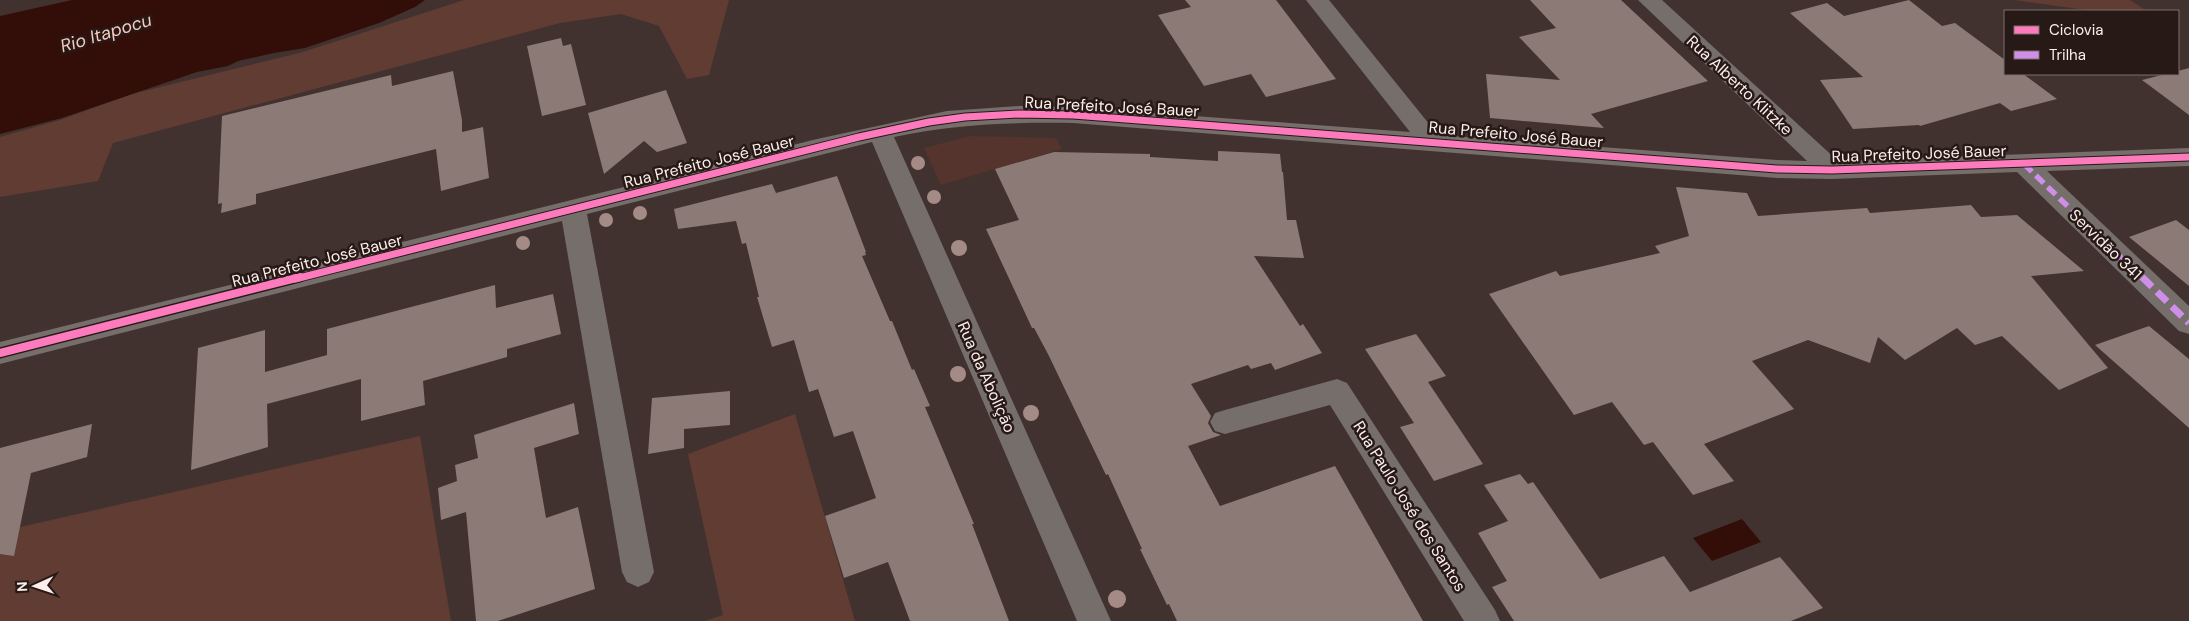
<svg xmlns="http://www.w3.org/2000/svg" width="2189" height="621" font-family="'DM Sans',sans-serif">
	<rect width="100%" height="100%" fill="#41322f"/>
	<path fill="#54342c" d="M970 136 1056 138 1062 149 941 185 924 148Z"/>
	<path fill="#613c33" d="M464 0H729L709 75 687 79 659 26 621 14 560 23 113 143 98 181 0 197V137L60 120 132 94 303 52Z
		M2014 0H2130L2147 11H2093Z
		M795 414 855 621H705L723 615 688 454Z
		M420 436 451 621H0V537L3 531Z"/>
	<path fill="#330e08" d="M72 0H425L415 7 379 23 305 48 274 53 238 61 228 66 197 72 62 118 0 134V16Z
		M1742 519 1761 542 1712 561 1693 538Z"/>
	<path fill="#8b7a76" d="M1185 0H1276L1336 79 1266 97 1251 74 1204 86 1158 15 1191 7Z
		M1530 0H1621L1708 81 1591 114 1604 128 1490 118 1486 74 1560 80 1519 37 1556 28Z
		M1909 0 1942 26 1955 23 2005 60V74H2023L2057 99 2011 111 2000 103 1920 126 1919 125 1853 129 1820 80 1863 77 1790 13 1827 3 1844 16Z
		M561 38 563 46 571 44 586 105 542 116 527 46Z
		M2189 68V115L2142 80 2166 74H2178V71Z
		M453 71 462 120V132L483 127 489 178 441 191 436 149 256 194V204L221 213 222 203 218 204 222 116 391 75 392 86Z
		M666 90 687 143 657 152 644 141 604 174 588 113Z
		M1218 151 1280 154 1282 172H1283L1287 220H1296L1304 258 1254 256 1300 326 1303 324 1322 353 1275 370 1271 363 1251 369 1248 365 1191 384 1211 416 1208 423 1213 432 1221 435 1188 446 1220 506 1335 466 1423 621H1177L1169 604 1167 605 1140 549H1142L1108 474 1106 475 1048 354 1034 328H1032L986 229 1019 220 995 169 1054 152 1150 154V157L1218 161Z
		M837 176 866 252H865L866 255 862 256 890 321H892L912 370 914 369 930 406 925 407 974 524H972L1009 621H910L888 562 844 578 825 516 876 498 853 431 834 437 818 389 809 392 794 340 772 347 757 297H759L746 243 742 244 736 221 678 229 674 209 772 184 776 193Z
		M1676 187 1747 193 1758 216 1867 208 1870 213 1971 205 1981 217 2017 215 2084 271 2031 276 2108 368 2059 390 2002 336 1975 345 1957 328 1905 360 1878 337 1870 363 1808 340 1752 361 1794 409 1704 444 1734 481 1693 495 1653 442 1644 445 1612 402 1574 415 1489 294 1556 271 1560 276 1660 253 1655 246 1689 236Z
		M2176 220 2189 230V286L2129 237Z
		M495 285 496 308 553 294 561 334 507 349V357L423 381 425 405 361 421V379L267 404 268 447 191 470 198 348 265 330V372L327 355V329Z
		M2149 326 2189 359V428L2095 345Z
		M1416 334 1446 376 1428 382 1483 464 1434 481 1400 427 1414 423 1365 349Z
		M730 391V425L684 429V448L648 454 652 398Z
		M574 403 579 434 534 448 546 518 578 507 595 589 498 621H476L466 512 441 520 438 488 457 481 455 465 478 458 474 435Z
		M92 424 87 457 31 473 14 556 0 554V448Z
		M1520 474 1528 484 1533 482 1600 579 1664 556 1690 592 1780 557 1823 608 1791 621H1514L1492 587 1507 581 1478 533 1508 521 1484 485Z"/>
	<g fill="none" stroke-linecap="round" stroke-linejoin="round">
		<path fill="#756e6b" fill-rule="evenodd" d="M1306 0H1329L1438 135 1777 160 1807 161 1638 0H1662L1838 161 2189 148V166L2047 171 2189 306V334L2179 331 2017 172 1832 179 1777 178 1073 123C1012 122 954 124 894 137L1111 621H1077L872 142 587 214 654 572 649 582 638 587 627 582 622 572 562 221 0 364V342L817 139 947 111 1019 106 1073 107 1410 132Z
			M1337 379 1347 383 1495 610 1500 621H1464L1330 405 1225 434 1215 431 1210 422 1215 413 1225 410Z"/>
		<path stroke="#ce8fe9" stroke-width="5.5" stroke-dasharray="11 5.5" stroke-linecap="butt" d="M2024 164 2143 279"/>
		<path stroke="#ce8fe9" stroke-width="7" stroke-dasharray="14 7" stroke-linecap="butt" d="M2142 277 2189 323"/>
		<defs>
			<path id="cycleway-far1" d="M295 279 859 137 929 122 965 117 1019 114 1073 115 1777 169 1832 170 2189 157"/>
			<path id="cycleway" d="M0 353 300 277"/>
		</defs>
		<use href="#cycleway-far1" stroke="#261916" stroke-width="9"/>
		<use href="#cycleway" stroke="#261916" stroke-width="11"/>
		<use href="#cycleway-far1" stroke="#fd7abc" stroke-width="7"/>
		<use href="#cycleway" stroke="#fd7abc" stroke-width="8"/>
	</g>
	<g fill="#a48b85">
		<circle cx="918" cy="163" r="7"/>
		<circle cx="934" cy="197" r="7"/>
		<circle cx="640" cy="213" r="7"/>
		<circle cx="606" cy="220" r="7"/>
		<circle cx="523" cy="243" r="7"/>
		<circle cx="959" cy="248" r="8"/>
		<circle cx="958" cy="374" r="8"/>
		<circle cx="1031" cy="413" r="8"/>
		<circle cx="1117" cy="599" r="9"/>
	</g>
	<g text-anchor="middle" stroke-width="5" stroke-linejoin="round" paint-order="stroke">
		<g font-size="16" fill="#fdeeea" stroke="#261916">
			<text transform="translate(1740 85) rotate(43)" y="6">Rua Alberto Klitzke</text>
			<text transform="translate(1112 106) rotate(3)" y="6">Rua Prefeito José Bauer</text>
			<text transform="translate(1516 134) rotate(5)" y="6">Rua Prefeito José Bauer</text>
			<text transform="translate(1919 153) rotate(-2)" y="6">Rua Prefeito José Bauer</text>
			<text transform="translate(709 161) rotate(-14)" y="6">Rua Prefeito José Bauer</text>
			<text transform="translate(2106 244) rotate(44)" y="6">Servidão 341</text>
			<text transform="translate(317 260) rotate(-14)" y="6">Rua Prefeito José Bauer</text>
			<text transform="translate(987 377) rotate(66)" y="6">Rua da Abolição</text>
			<text transform="translate(1410 506) rotate(58)" y="6">Rua Paulo José dos Santos</text>
		</g>
		<g font-size="18" font-style="italic" fill="#fac9be" stroke="#261916">
			<text transform="translate(106 33) rotate(-17)" y="6">Rio Itapocu</text>
		</g>
	</g>
	<rect x="2004" y="10" width="175" height="65" fill="#261916" stroke="#7c6e6b"/>
	<rect x="2014" y="26" width="25" height="8" fill="#fd7abc" stroke="#7c6e6b"/>
	<text x="2049" y="35" font-size="15" fill="#fdeeea">Ciclovia</text>
	<rect x="2014" y="51" width="25" height="8" fill="#ce8fe9" stroke="#7c6e6b"/>
	<text x="2049" y="60" font-size="15" fill="#fdeeea">Trilha</text>
	<g transform="translate(35 586) rotate(267)" stroke="#261916" stroke-width="4" paint-order="stroke">
	<path d="M0-4L9 19L0 12L-9 19Z" fill="#fdeeea"/>
	<text y="-8" font-size="14" font-weight="bold" text-anchor="middle" fill="#fdeeea">N</text>
	</g>
</svg>
